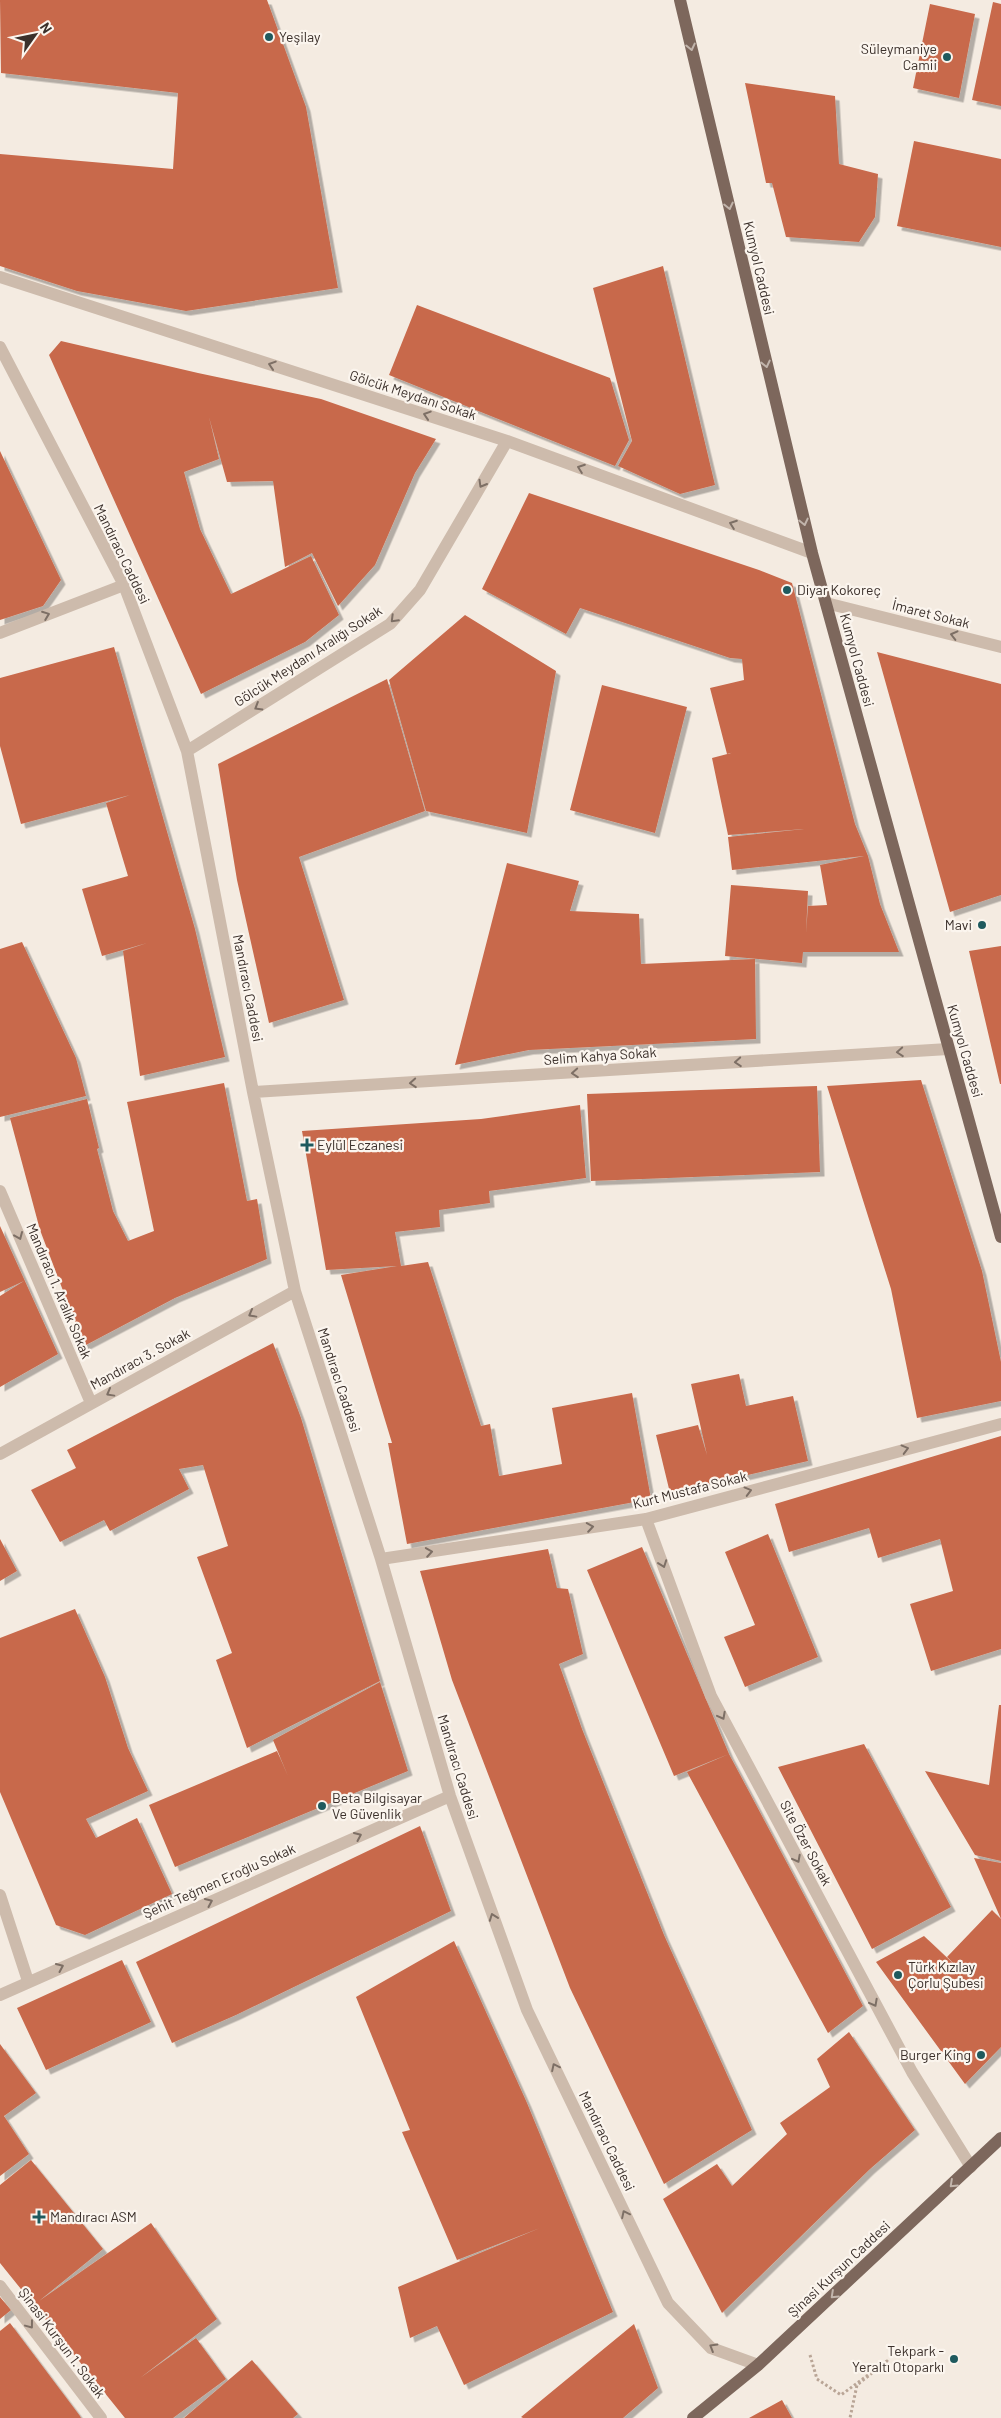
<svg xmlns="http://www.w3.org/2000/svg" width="1001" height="2418" font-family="Barlow,sans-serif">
	<defs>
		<filter id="shadow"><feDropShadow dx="4.5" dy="4.5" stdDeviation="0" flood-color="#0004"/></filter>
	</defs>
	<rect width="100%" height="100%" fill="#f4ebe1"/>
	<path fill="#c8694b" filter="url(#shadow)" d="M0 0H267L306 107 338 288 186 311 77 291 0 266V154L173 169 178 93 1 73Z
		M993 2 1001 4V106L972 100Z
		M930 4 975 14 959 98 913 88Z
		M745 83 835 96 839 164 878 174 875 217 859 242 786 237 772 183H766Z
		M914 141 1001 159V247L897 226Z
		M663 266 715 485 680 494 618 466 632 441 593 288Z
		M417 305 610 378 629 440 615 466 389 375Z
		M61 341 198 373 321 399 436 439 415 473 375 565 338 606 312 553 285 567 273 481 227 482 209 417 219 459 184 472 200 529 231 594 311 556 339 615 305 642 201 694 49 355Z
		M0 451 61 580 43 606 0 620Z
		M529 493 759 570 792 583 855 824 868 856 880 904 899 952H803L802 963 725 956 731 885 808 891 806 933 808 906 827 905 820 865 864 856 732 870 728 837 804 829 728 835 712 758 735 752 727 754 710 688 744 680 742 659 730 658 580 608 566 634 482 589Z
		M465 615 556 671 527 833 426 811 389 680Z
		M114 647 195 929 225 1057 140 1076 123 951 147 943 102 956 82 889 128 876 106 803 130 795 21 824 0 746V678Z
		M877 652 1001 684V895L950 912Z
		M387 679 425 811 299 857 344 1000 269 1023 237 880 218 764Z
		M602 685 687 707 655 833 570 810Z
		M507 863 579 881 570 911 639 914 641 964 755 959 756 1039 529 1050 455 1065Z
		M22 942 76 1058 86 1096 0 1117V949Z
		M1001 946V1084H1000L969 951Z
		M921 1080 982 1271 1001 1362V1401L917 1418 891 1289 827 1086Z
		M224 1083 247 1201 257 1199 267 1259 175 1298 84 1346 40 1230 10 1118 87 1099 99 1148 97 1149 113 1211 128 1241 154 1231 127 1102Z
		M817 1086 820 1172 591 1181 587 1094Z
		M580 1105 586 1178 489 1191 490 1203 439 1210 440 1227 395 1232 401 1266 428 1262 481 1426 490 1424 499 1476 562 1464 552 1408 632 1393 651 1499 407 1544 388 1443H392L341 1275 397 1266 326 1270 302 1131 481 1119Z
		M0 1226 58 1354 0 1387V1296L24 1281 0 1292Z
		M273 1343 301 1418 380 1681 247 1748 216 1660 232 1653 197 1557 228 1546 203 1465 179 1469 189 1489 110 1531 104 1520 60 1542 31 1490 76 1468 67 1450Z
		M739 1374 746 1406 793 1396 808 1461 670 1493 656 1435 698 1425 707 1455 691 1384Z
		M1001 1436V1649L931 1671 910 1604 953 1591 940 1539 878 1558 869 1528 789 1552 775 1504Z
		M768 1534 818 1657 745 1687 724 1637 755 1625 725 1552Z
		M0 1539 17 1571 0 1581Z
		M642 1547 729 1754 674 1776 587 1570Z
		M548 1549 557 1588 568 1589 583 1654 559 1664 582 1729 664 1935 752 2130 664 2184 570 1988 452 1680 420 1571Z
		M75 1609 105 1677 128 1748 148 1791 86 1819 96 1838 137 1818 172 1894 85 1935 56 1925 0 1792V1638Z
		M380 1682 408 1771 175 1867 149 1805 277 1751 288 1776 273 1740Z
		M999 1705H1001V1861L975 1855 925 1771 989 1785Z
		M864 1744 951 1907 872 1949 778 1767Z
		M729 1754 863 2006 828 2033 687 1772Z
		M420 1826 451 1911 236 2015 172 2043 136 1962Z
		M974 1858 1001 1863V2047L965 2084 876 1962 924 1936 975 1984 947 1957 992 1910 1001 1919Z
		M454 1941 527 2103 613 2312 464 2385 437 2326 410 2338 398 2287 540 2228 457 2260 402 2132 410 2130 356 1997Z
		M122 1960 151 2022 46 2070 17 2008Z
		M849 2032 915 2130 870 2169 722 2313 663 2199 717 2164 732 2186 787 2134 780 2123 830 2087 817 2059Z
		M0 2044 36 2093 4 2116 29 2154 0 2176Z
		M31 2160 103 2249 39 2301 151 2223 217 2319 140 2378 196 2338 226 2379 173 2418H125L0 2263V2185Z
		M0 2297 11 2310 0 2319Z
		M10 2323 80 2416 81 2418H0V2331Z
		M634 2324 658 2388 623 2418H523L521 2417Z
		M252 2360 298 2414 293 2418H184Z
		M782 2400 792 2418H749Z"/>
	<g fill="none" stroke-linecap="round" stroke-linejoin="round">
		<path stroke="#b9a596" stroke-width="3" stroke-dasharray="2.5 2.5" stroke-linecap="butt" d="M810 2355 817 2379 841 2395 887 2361 857 2385 850 2418"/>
		<path stroke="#cdbbac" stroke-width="12" d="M0 277 507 441 812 553
			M0 347 124 585 187 751 253 1092 295 1291 381 1559 450 1796 527 2010 668 2303 711 2348 758 2365
			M0 633 124 585
			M187 751 390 624 420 590 507 441
			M253 1092 948 1049
			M0 1191 91 1403
			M0 1454 295 1291
			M646 1519 711 1696 912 2072 971 2167
			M381 1559 646 1519 1001 1424
			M0 1895 28 1981
			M0 1995 450 1796
			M0 2286 101 2418"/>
		<path stroke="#cdbbac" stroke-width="12" d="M826 603 1001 647"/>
		<path stroke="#7d675c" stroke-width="12" d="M680 0 812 553 1001 1237
			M693 2418 758 2365 1001 2138"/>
	</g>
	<defs><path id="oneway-chevron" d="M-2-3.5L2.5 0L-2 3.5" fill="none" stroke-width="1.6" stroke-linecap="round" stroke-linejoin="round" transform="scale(1.25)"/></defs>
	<g stroke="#c2b5ac">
		<use href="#oneway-chevron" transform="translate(691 47) rotate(77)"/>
		<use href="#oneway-chevron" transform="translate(729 206) rotate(77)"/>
		<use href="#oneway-chevron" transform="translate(766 364) rotate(77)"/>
		<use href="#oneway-chevron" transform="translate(804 522) rotate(77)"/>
		<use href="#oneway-chevron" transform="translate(953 2184) rotate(137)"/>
		<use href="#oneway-chevron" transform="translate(834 2295) rotate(137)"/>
	</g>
	<g stroke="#7d6f65">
		<use href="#oneway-chevron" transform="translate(272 365) rotate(-162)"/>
		<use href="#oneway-chevron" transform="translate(427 415) rotate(-162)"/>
		<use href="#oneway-chevron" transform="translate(581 468) rotate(-160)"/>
		<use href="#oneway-chevron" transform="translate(482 484) rotate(120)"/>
		<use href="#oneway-chevron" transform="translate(733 524) rotate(-160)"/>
		<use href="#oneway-chevron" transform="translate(46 615) rotate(-21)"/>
		<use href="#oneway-chevron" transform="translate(394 619) rotate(135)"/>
		<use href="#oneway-chevron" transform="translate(954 635) rotate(-166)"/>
		<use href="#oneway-chevron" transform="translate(258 707) rotate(149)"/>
		<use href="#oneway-chevron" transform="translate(900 1052) rotate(176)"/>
		<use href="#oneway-chevron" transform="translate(738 1062) rotate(176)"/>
		<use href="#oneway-chevron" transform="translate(575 1073) rotate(176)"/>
		<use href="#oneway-chevron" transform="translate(413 1083) rotate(176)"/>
		<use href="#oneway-chevron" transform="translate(19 1236) rotate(67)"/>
		<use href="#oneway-chevron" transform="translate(252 1314) rotate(151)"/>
		<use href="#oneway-chevron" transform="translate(110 1393) rotate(151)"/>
		<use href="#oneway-chevron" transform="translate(905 1449) rotate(-15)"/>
		<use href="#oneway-chevron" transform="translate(748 1491) rotate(-15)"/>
		<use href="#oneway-chevron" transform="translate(590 1527) rotate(-9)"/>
		<use href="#oneway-chevron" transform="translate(429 1552) rotate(-9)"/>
		<use href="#oneway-chevron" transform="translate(663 1564) rotate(70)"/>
		<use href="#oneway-chevron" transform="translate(722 1716) rotate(62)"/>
		<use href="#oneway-chevron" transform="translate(358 1836) rotate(-24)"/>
		<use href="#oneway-chevron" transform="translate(797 1859) rotate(62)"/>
		<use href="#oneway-chevron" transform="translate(209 1902) rotate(-24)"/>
		<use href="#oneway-chevron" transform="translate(493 1917) rotate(-110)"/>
		<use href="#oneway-chevron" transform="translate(60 1967) rotate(-24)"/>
		<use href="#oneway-chevron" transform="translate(874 2003) rotate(62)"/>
		<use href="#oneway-chevron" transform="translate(555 2067) rotate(-116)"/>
		<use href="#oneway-chevron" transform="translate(625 2214) rotate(-116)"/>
		<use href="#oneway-chevron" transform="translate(30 2325) rotate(53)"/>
		<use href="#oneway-chevron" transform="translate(713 2347) rotate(-149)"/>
	</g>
	<g fill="#1f5a5e" stroke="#fbf5ee" stroke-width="2">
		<circle cx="269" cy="37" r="5"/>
		<circle cx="947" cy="57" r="5"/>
		<circle cx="787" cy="590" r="5"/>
		<circle cx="982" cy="925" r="5"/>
		<path d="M304.5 1137.5h5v5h5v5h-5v5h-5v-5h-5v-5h5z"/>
		<circle cx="322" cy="1806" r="5"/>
		<circle cx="898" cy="1975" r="5"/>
		<circle cx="981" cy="2055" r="5"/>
		<path d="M36.5 2209.5h5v5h5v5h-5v5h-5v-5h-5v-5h5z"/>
		<circle cx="954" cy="2359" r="5"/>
	</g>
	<g text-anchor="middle" stroke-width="4.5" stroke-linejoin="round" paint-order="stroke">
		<g font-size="14" fill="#3b302b" stroke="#fbf5ee" text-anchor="start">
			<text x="279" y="42">Yeşilay</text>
			<text x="937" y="54" text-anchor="end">Süleymaniye<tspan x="937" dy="16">Camii</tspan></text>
			<text x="797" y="595">Diyar Kokoreç</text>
			<text x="972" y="930" text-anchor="end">Mavi</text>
			<text x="317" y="1150">Eylül Eczanesi</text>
			<text x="332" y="1803">Beta Bilgisayar<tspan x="332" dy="16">Ve Güvenlik</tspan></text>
			<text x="908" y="1972">Türk Kızılay<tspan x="908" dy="16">Çorlu Şubesi</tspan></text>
			<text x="971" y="2060" text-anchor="end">Burger King</text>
			<text x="50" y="2222">Mandıracı ASM</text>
			<text x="944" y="2356" text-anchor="end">Tekpark -<tspan x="944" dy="16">Yeraltı Otoparkı</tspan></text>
		</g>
		<g font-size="14" fill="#3b302b" stroke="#fbf5ee">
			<text transform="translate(759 268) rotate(77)" y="5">Kumyol Caddesi</text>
			<text transform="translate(413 395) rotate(18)" y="5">Gölcük Meydanı Sokak</text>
			<text transform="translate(122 554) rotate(64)" y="5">Mandıracı Caddesi</text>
			<text transform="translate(931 614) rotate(14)" y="5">İmaret Sokak</text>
			<text transform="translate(308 656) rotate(-33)" y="5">Gölcük Meydanı Aralığı Sokak</text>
			<text transform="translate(857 660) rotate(75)" y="5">Kumyol Caddesi</text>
			<text transform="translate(248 988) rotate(79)" y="5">Mandıracı Caddesi</text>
			<text transform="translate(965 1051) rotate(74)" y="5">Kumyol Caddesi</text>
			<text transform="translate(600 1056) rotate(-4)" y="5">Selim Kahya Sokak</text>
			<text transform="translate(59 1291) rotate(67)" y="5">Mandıracı 1. Aralık Sokak</text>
			<text transform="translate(140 1359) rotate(-29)" y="5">Mandıracı 3. Sokak</text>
			<text transform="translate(339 1380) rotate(72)" y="5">Mandıracı Caddesi</text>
			<text transform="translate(690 1490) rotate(-14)" y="5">Kurt Mustafa Sokak</text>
			<text transform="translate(458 1767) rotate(73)" y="5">Mandıracı Caddesi</text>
			<text transform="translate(806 1843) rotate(62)" y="5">Site Özer Sokak</text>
			<text transform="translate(219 1881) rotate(-24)" y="5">Şehit Teğmen Eroğlu Sokak</text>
			<text transform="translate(607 2141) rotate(64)" y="5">Mandıracı Caddesi</text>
			<text transform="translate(839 2269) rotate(-43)" y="5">Şinasi Kurşun Caddesi</text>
			<text transform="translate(62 2343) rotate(53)" y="5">Şinasi Kurşun 1. Sokak</text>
		</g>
	</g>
	<g transform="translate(35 35) rotate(57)" stroke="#fbf5ee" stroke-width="4" paint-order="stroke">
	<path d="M0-4L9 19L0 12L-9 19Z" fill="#3b302b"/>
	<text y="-8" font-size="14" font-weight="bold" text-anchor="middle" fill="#3b302b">N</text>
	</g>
</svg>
